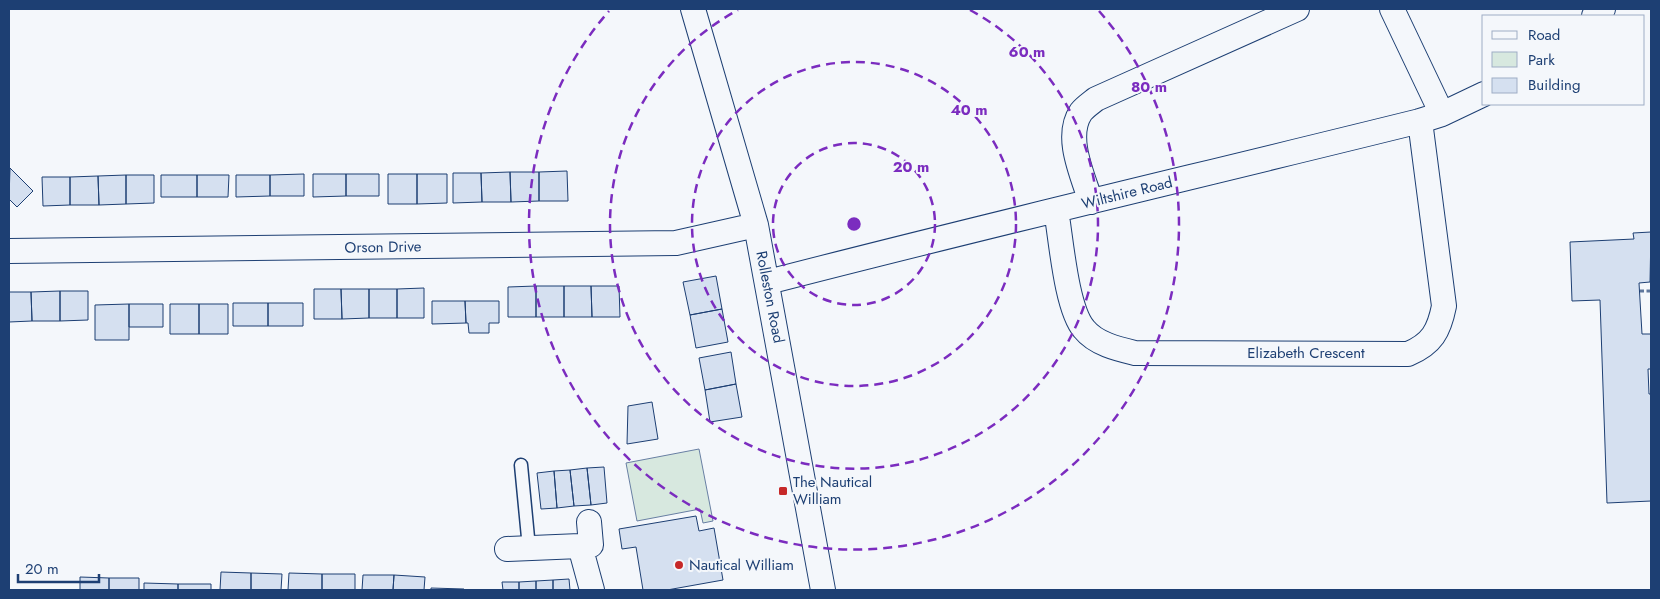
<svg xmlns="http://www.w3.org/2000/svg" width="1660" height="599" font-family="Jost,sans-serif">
	<rect width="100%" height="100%" fill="#f4f7fb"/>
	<path fill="#d7e8df" stroke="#687fa3" d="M699 449 713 521 703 523 700 509 637 521 626 463Z"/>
	<path fill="#d5e0f0" stroke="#1d3f73" d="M10 168 33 191 17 207 9 199Z
		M567 171 568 201H539V172Z
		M510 172H539V201L511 202Z
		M510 172 511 202H482L481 173Z
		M453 173H481L482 202 453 203Z
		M304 174V196H270V175Z
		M313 174H346V196L313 197Z
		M346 174H379V196H346Z
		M388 174H417V204H388Z
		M417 174H447V203L417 204Z
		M126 175H154V203L126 204Z
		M126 175V204L99 205 98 176Z
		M161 175H197V197H161Z
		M197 175H229L228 197H197Z
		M236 175H270V196L236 197Z
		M98 176 99 205H70V177Z
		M42 177H70V205L43 206Z
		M1651 232 1650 282 1639 283 1642 334H1651V369H1648L1649 394H1651V501L1607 503 1600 300 1572 301 1570 242 1634 239 1633 233Z
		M716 276 722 309 690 315 683 282Z
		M536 286H564V317H536Z
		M536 286V317H508V287Z
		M564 286H591L592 317H564Z
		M591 286H619L620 317H592Z
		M424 288V318H397V289Z
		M314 289H341L342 319H314Z
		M341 289H369V318L342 319Z
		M369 289H397V318H369Z
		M60 291H88V320L60 321Z
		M60 291V321H32L31 292Z
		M9 292H31L32 321 9 322Z
		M432 301H465L466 323 432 324Z
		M465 301H499V323H489V333H469L468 323H466Z
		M233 303H268V326H233Z
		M268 303H303V326H268Z
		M129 304H163V327H129Z
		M129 304V340H95V305Z
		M170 304H199V334H170Z
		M199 304H228V334H199Z
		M722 309 728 342 696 348 690 315Z
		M731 352 736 384 705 390 699 358Z
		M736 384 742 417 710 422 705 390Z
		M652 402 658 439 627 444 628 406Z
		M604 467 607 503 591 505 587 468Z
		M587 468 591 505 574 506 570 470Z
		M570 470 574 506 557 508 554 471Z
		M554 471 557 508 541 509 537 473Z
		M696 516 699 531 714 528 723 580 667 590H643L636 547 622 549 619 529Z
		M221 572 251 573V590H220Z
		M251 573 282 574 281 590H251Z
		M289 573 322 574V590H288Z
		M322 574H355V590H322Z
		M363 575H394L393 590H362Z
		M394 575 425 577 424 590H393Z
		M80 577 109 578V590H80Z
		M109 578H139V590H109Z
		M569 579 570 590H553V580Z
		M553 580V590H536V581Z
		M536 581V590H519V582Z
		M502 582H519V590H503Z
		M144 583 178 584V590H144Z
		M178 584H211V590H178Z
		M431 588 464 589V590H431Z"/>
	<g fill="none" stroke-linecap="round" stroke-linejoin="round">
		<defs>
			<path id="lane" d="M521 465 529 548"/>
			<path id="street" d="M693 9 756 225 823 590
				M1392 9 1442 114
				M1594 16 1603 9
				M1091 202C1083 176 1064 137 1081 112 1085 107 1091 103 1096 99L1297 9
				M1056 210C1061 238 1066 308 1084 329 1096 344 1118 349 1135 353L1408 354C1432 344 1439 331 1444 306L1420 121
				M9 251 676 243 756 225
				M768 282C984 226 1202 175 1420 121L1442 114 1484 94
				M580 546 591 545 589 522
				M507 549 580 546 592 590"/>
		</defs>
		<use href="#lane" stroke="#1d3f73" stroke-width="15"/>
		<use href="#street" stroke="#1d3f73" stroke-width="26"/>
		<path stroke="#5e769c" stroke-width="3" stroke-dasharray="4 2.5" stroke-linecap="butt" d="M1640 291H1651"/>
		<use href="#lane" stroke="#f4f7fb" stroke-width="12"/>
		<use href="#street" stroke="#f4f7fb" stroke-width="24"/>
	</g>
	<g fill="none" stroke="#7b2cbf" stroke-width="2.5" stroke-dasharray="9 6">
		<circle cx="854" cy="224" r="81"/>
		<circle cx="854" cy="224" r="162"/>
		<path d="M970 10A244 244 0 1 1 738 10"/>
		<path d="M1099 11A325 325 0 1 1 609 11"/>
	</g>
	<g fill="#c62828" stroke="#f4f7fb" stroke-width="2">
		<rect x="778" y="486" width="10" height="10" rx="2.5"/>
		<circle cx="679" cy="565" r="5"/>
	</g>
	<g text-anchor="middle" stroke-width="4" stroke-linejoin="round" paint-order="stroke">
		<g font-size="15" fill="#1d3f73" stroke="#f4f7fb">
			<text transform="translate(1127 193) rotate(-14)" y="5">Wiltshire Road</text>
			<text transform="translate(383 247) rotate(-1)" y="5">Orson Drive</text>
			<text transform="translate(770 297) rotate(79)" y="5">Rolleston Road</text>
			<text x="1306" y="358">Elizabeth Crescent</text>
		</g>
		<g font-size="15" fill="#1d3f73" stroke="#f4f7fb" text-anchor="start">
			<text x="793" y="487">The Nautical<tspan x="793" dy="17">William</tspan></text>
			<text x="689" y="570">Nautical William</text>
		</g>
	</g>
	<circle cx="854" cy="224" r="8" fill="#7b2cbf" stroke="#f4f7fb" stroke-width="2.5"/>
	<g font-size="15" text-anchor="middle" font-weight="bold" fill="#7b2cbf" stroke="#f4f7fb" stroke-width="4" stroke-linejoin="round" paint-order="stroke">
		<text x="1027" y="57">60 m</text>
		<text x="1149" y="92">80 m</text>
		<text x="969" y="115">40 m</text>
		<text x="911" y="172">20 m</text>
	</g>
	<rect width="1660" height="599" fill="none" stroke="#1d3f73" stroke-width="20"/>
	<rect x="1482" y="15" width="162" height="90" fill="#f4f7fb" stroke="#9eadc5"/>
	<rect x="1492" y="31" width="25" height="8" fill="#f4f7fb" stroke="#9eadc5"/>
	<text x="1528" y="40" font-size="15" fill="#1d3f73">Road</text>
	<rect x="1492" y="52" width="25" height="15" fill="#d7e8df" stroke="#9eadc5"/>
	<text x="1528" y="65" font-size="15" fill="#1d3f73">Park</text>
	<rect x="1492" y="78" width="25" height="15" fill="#d5e0f0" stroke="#9eadc5"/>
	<text x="1528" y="90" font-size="15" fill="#1d3f73">Building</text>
	<path d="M18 574v8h81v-8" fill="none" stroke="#1d3f73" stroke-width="2.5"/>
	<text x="25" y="574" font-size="15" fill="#1d3f73" stroke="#f4f7fb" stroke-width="4" paint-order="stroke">20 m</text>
</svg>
